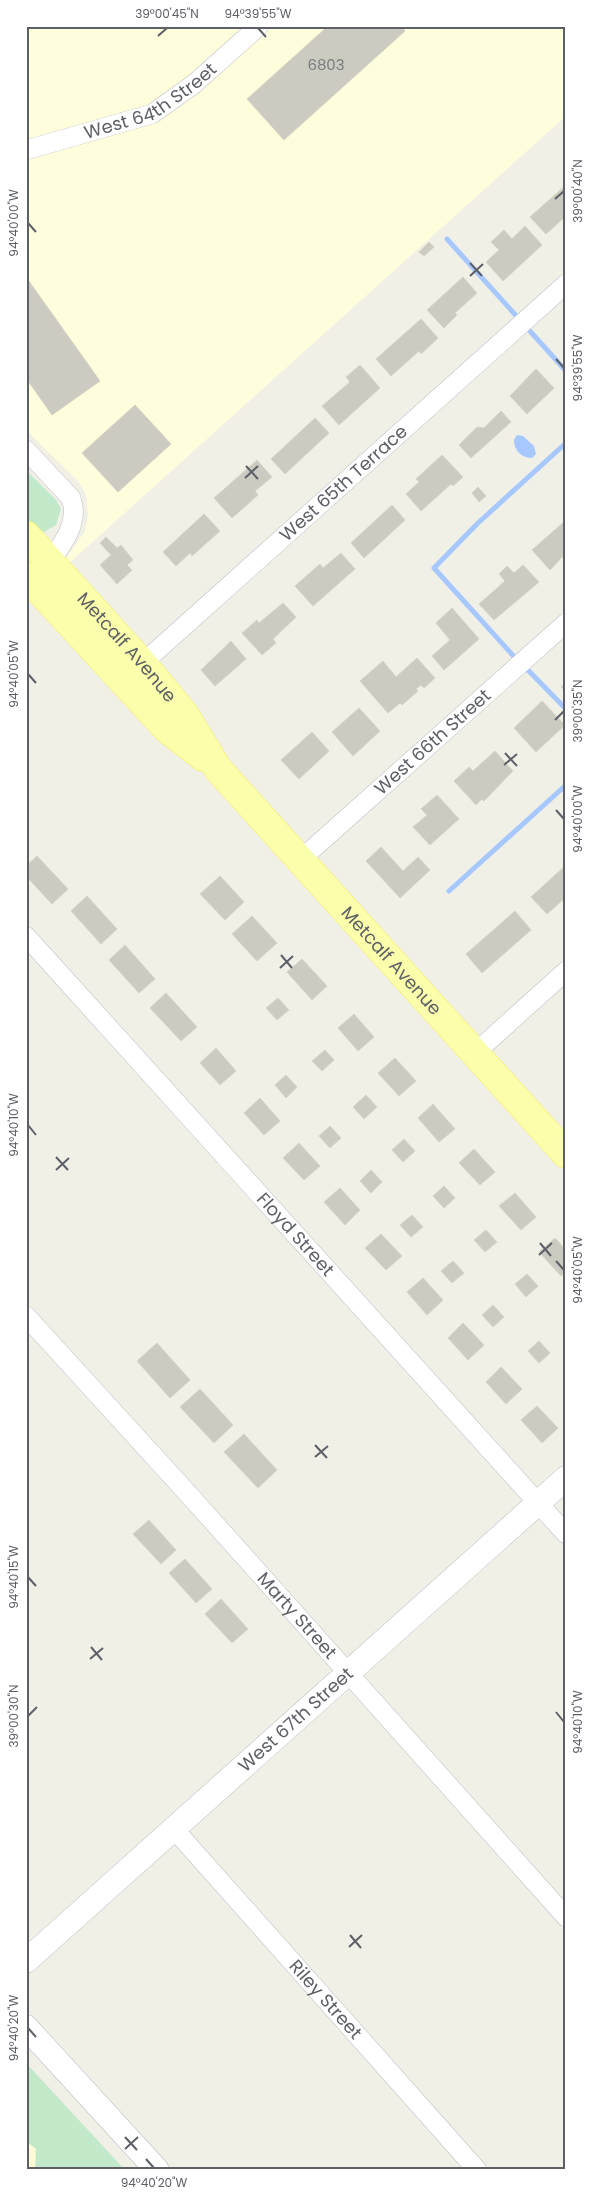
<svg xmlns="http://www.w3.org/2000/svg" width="592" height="2196" font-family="Poppins,sans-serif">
	<rect width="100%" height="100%" fill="#f0f0e6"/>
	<path fill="#fffedc" d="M26 26H566V116L68 564 65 560 85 531 88 515 86 494 78 481 26 430Z"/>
	<path fill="#c2e9ca" d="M26 470 56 500 61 509 56 525 44 532 34 527 26 520Z
		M26 2063 125 2170H26Z"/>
	<path fill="#fcfbd5" d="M26 2141 36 2149 35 2170H26Z"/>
	<path fill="#a7c7ff" d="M517 435 523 436 534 446 536 454 532 458C522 458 514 451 514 440Z"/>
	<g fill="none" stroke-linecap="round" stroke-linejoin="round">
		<path stroke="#a7c7ff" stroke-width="5" d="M447 239 566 371
			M518 661 434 568 478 523 566 443
			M524 666 566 709
			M449 891 566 785"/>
	</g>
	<path fill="#cccbc2" stroke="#d6d4c4" d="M328 26H401L405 31 284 140 247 99Z
		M566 185V216L546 234 530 217Z
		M525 226 542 245 503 281 486 262 499 250 491 242 504 230 512 239Z
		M429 242 434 247 424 256 419 252Z
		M26 277 100 381 52 415 26 378Z
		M463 277 477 293 455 313 457 315 444 328 427 310Z
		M421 319 438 338 421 354 419 351 391 376 376 359Z
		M360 365 380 388 339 425 322 406 350 382 346 377Z
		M536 369 554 388 527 414 510 396Z
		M135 405 171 444 118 492 82 453Z
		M501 411 511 422 471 458 459 445 477 427 484 428Z
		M315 418 329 433 285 474 271 459Z
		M442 455 463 477 453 486 451 484 421 511 406 494 419 482 416 479Z
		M257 460 272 477 255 491 258 495 232 518 214 498Z
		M478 487 486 496 479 502 472 493Z
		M392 505 405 520 364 558 351 543Z
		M204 514 220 531 192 556 190 553 176 566 163 552Z
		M566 520V553L550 570 532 550Z
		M106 537 117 548 121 545 133 560 127 565 132 570 117 584 100 565 111 555 100 543Z
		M341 553 355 569 313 606 295 586 320 564 323 568Z
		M523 565 539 582 494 620 479 604 505 581 499 574 507 566 514 573Z
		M283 603 296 617 273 639 276 643 262 655 242 633 257 620 259 623Z
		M452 608 479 639 444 670 432 656 450 640 436 623Z
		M231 641 246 659 215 686 201 670Z
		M417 658 435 678 424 688 421 685 416 689 418 691 402 705 400 703 388 713 360 681 383 661 396 677Z
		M566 683V692L561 687Z
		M542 701 565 725 536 752 514 728Z
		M359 708 380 731 353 756 332 732Z
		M312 732 329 751 299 779 281 760Z
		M495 751 513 771 484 801 482 799 476 805 454 781 469 767 473 771Z
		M437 795 459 819 430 845 413 827 427 815 421 809Z
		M381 847 403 871 418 857 430 870 400 898 366 861Z
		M37 856 68 889 52 904 26 876V866Z
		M566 865V897L547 914 531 897Z
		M220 876 244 902 225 920 200 894Z
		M87 896 117 929 101 944 71 911Z
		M515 911 531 930 482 973 466 954Z
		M252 916 277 943 257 961 232 934Z
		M125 945 155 979 139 993 109 960Z
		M302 959 327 986 312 1000 287 972Z
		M166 993 197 1027 181 1041 150 1008Z
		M278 998 289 1010 277 1020 266 1008Z
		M354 1014 374 1037 358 1051 338 1028Z
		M216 1048 236 1071 220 1085 200 1063Z
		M325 1050 334 1060 322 1071 312 1061Z
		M395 1058 416 1081 399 1096 378 1073Z
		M286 1075 297 1087 286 1098 275 1085Z
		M366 1095 377 1107 364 1119 353 1107Z
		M260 1098 280 1121 264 1135 244 1113Z
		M433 1104 455 1129 439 1142 418 1118Z
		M330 1126 341 1138 330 1148 319 1136Z
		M404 1139 415 1151 403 1162 392 1150Z
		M299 1143 320 1166 304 1180 283 1158Z
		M474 1149 495 1172 480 1185 459 1163Z
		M371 1170 382 1182 371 1193 360 1181Z
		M444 1186 455 1198 444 1208 433 1196Z
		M340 1188 360 1210 345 1225 324 1202Z
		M515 1193 536 1217 521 1230 499 1206Z
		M412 1215 423 1227 411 1237 400 1225Z
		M486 1230 497 1242 485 1252 474 1240Z
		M381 1234 402 1256 386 1270 365 1248Z
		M555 1238 566 1250V1271L561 1276 539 1252Z
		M453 1261 464 1273 452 1283 441 1271Z
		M527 1274 538 1286 526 1297 515 1284Z
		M423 1278 443 1300 427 1315 407 1292Z
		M493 1305 504 1317 493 1327 482 1315Z
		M463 1323 484 1345 468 1360 448 1338Z
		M539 1341 550 1353 539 1363 528 1351Z
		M157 1343 190 1380 170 1398 137 1361Z
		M501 1367 522 1389 506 1404 486 1382Z
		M200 1389 233 1425 214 1443 180 1407Z
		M537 1406 558 1428 542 1443 521 1420Z
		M244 1434 277 1470 258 1488 224 1452Z
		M149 1520 176 1550 161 1564 133 1534Z
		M185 1559 212 1589 196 1603 169 1573Z
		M221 1599 248 1629 232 1643 205 1614Z"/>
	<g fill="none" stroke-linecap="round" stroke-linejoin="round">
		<defs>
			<g id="minor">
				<path id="s1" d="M26 150 152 114 194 84 259 26"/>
				<path d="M26 450 71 498C81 526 58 549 43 571"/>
				<path id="s2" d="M135 670 566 284"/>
				<path id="s3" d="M299 861 566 623"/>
				<path id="s4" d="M26 936 566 1534"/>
				<path d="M475 1053 566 971"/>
				<path id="s5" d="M26 1316 191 1497 566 1917"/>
				<path id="s6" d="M174 1829 477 2170"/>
			</g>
			<g id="tertiary">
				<path id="s7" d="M26 1961 566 1478"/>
				<path d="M26 2027 157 2170"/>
			</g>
			<g id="primary">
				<path id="s8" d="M26 535 143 664 185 715 218 769 566 1154"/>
				<path d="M26 576 167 729 203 757"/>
			</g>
		</defs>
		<use href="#minor" stroke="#bdbec5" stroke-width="20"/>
		<use href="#tertiary" stroke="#bdbec5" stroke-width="25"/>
		<use href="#primary" stroke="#f8ed57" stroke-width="29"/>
		<use href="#minor" stroke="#fff" stroke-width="19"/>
		<use href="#tertiary" stroke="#fff" stroke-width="24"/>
		<use href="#primary" stroke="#fbffac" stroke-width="28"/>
	</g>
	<path fill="none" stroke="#5d6067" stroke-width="2" d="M258 28 266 37M158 36 167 28M555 199 564 191M28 223 36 232M470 263 482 276M470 276 483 264M556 359 564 368M246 466 258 479M245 478 258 466M28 674 36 683M555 720 564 711M505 753 517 766M504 765 517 754M556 810 564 819M281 955 292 968M280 968 293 956M28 1125 36 1135M56 1157 68 1170M56 1170 69 1158M540 1243 551 1256M539 1255 552 1243M556 1261 564 1270M315 1445 327 1458M315 1457 328 1446M28 1577 36 1586M91 1647 102 1660M90 1659 103 1648M556 1712 564 1722M28 1716 37 1707M350 1935 361 1948M349 1947 362 1935M28 2028 36 2037M125 2137 137 2150M125 2149 138 2137M146 2159 154 2168"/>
	<g text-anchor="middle" stroke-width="4.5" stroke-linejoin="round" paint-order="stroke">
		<g font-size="15" fill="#797b7e">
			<text x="326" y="70">6803</text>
		</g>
		<g font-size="18" fill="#5d6067" stroke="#fff">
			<text dy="6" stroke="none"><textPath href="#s1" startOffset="135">West 64th Street</textPath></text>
			<text dy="6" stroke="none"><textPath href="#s2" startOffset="280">West 65th Terrace</textPath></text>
			<text dy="6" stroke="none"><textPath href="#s8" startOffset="151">Metcalf Avenue</textPath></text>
			<text dy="6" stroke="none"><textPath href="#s3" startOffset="179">West 66th Street</textPath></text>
			<text dy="6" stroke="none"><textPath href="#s8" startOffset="562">Metcalf Avenue</textPath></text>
			<text dy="6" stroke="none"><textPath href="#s4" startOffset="402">Floyd Street</textPath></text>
			<text dy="6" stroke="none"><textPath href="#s5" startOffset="404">Marty Street</textPath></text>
			<text dy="6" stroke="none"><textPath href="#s7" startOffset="362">West 67th Street</textPath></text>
			<text dy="6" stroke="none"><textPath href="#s6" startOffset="228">Riley Street</textPath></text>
		</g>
	</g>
	<rect width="592" height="2196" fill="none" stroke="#ffffff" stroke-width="55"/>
	<rect x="28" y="28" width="536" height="2140" fill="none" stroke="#5d6067" stroke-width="2"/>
	<g font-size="12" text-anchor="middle" fill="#5d6067">
		<text x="167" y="18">39°00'45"N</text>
		<text x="258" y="18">94°39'55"W</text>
		<text transform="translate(578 191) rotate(-90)" y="4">39°00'40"N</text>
		<text transform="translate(14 223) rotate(-90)" y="4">94°40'00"W</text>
		<text transform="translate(578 368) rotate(-90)" y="4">94°39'55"W</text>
		<text transform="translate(14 674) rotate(-90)" y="4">94°40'05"W</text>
		<text transform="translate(578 711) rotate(-90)" y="4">39°00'35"N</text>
		<text transform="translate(578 819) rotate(-90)" y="4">94°40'00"W</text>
		<text transform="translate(14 1125) rotate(-90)" y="4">94°40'10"W</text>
		<text transform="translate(578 1270) rotate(-90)" y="4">94°40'05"W</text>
		<text transform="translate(14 1577) rotate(-90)" y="4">94°40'15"W</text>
		<text transform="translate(14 1716) rotate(-90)" y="4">39°00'30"N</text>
		<text transform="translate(578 1722) rotate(-90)" y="4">94°40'10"W</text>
		<text transform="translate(14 2028) rotate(-90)" y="4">94°40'20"W</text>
		<text x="154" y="2187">94°40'20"W</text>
	</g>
</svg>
